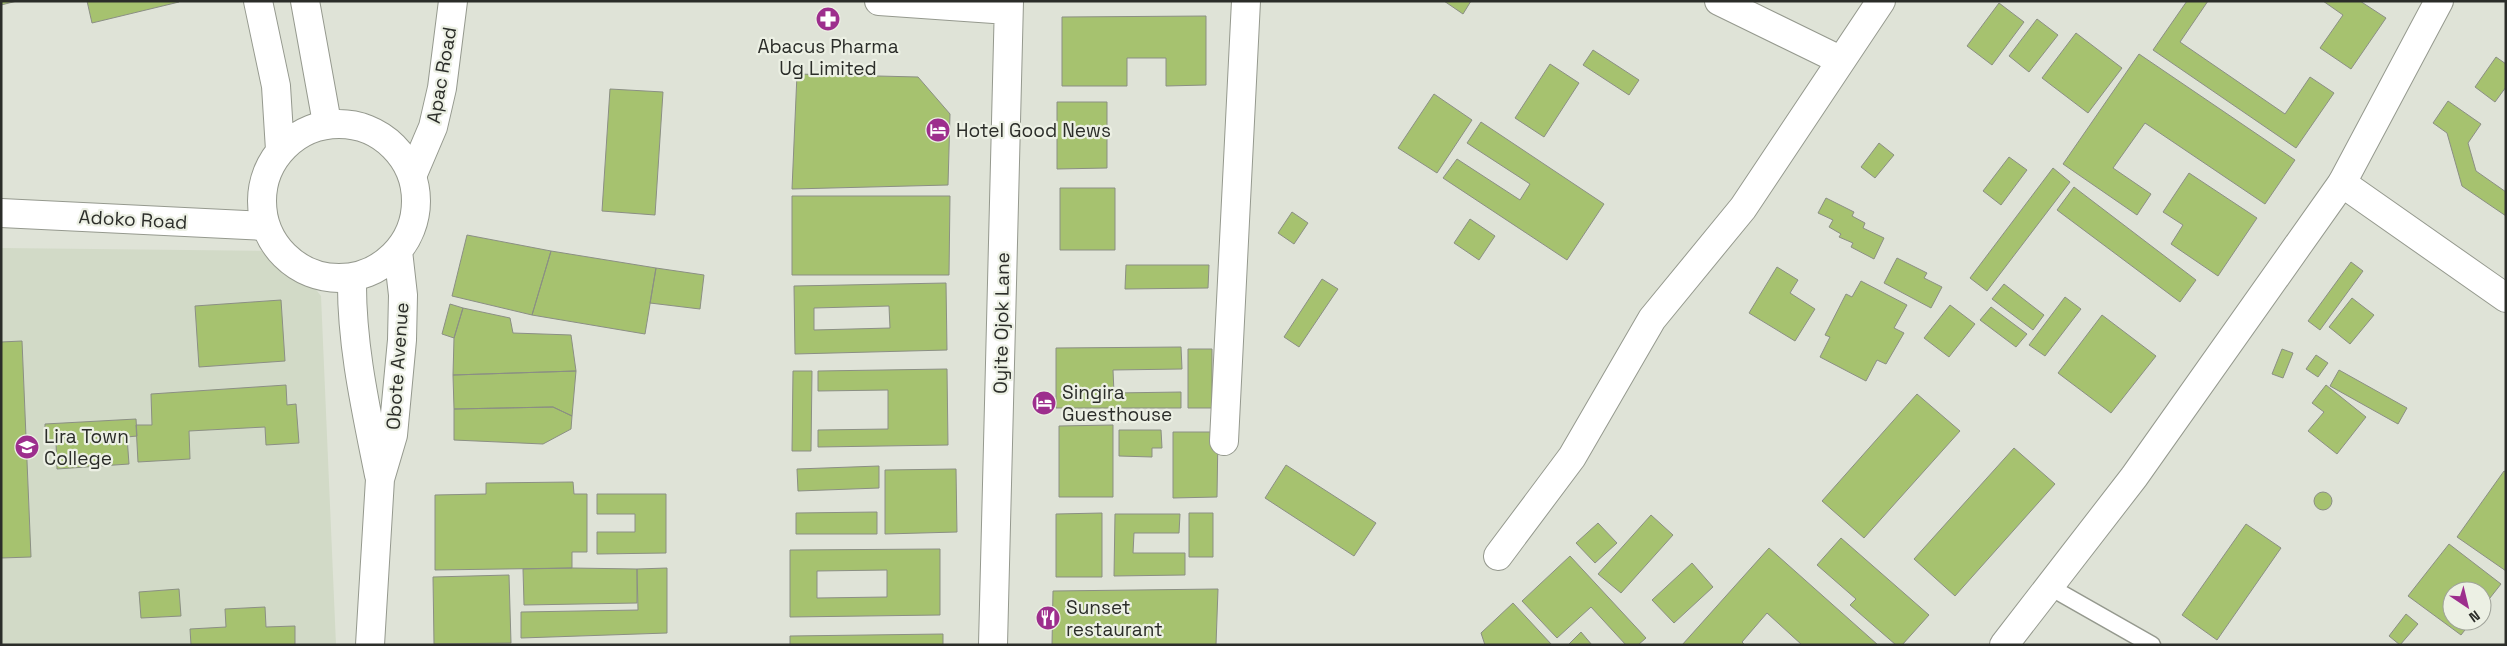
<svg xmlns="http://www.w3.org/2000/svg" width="2507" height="646" font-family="'Space Grotesk',sans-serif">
	<rect width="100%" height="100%" fill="#dfe3d7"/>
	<path fill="#d2dac7" d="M1 248 286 251 321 296 336 645H1Z"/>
	<path fill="#a6c26f" stroke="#8b8f84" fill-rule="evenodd" d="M1 1H17L1 5Z
		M87 1H178L179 2 92 23Z
		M1444 1H1471L1463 14Z
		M2187 1H2208L2180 42 2285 114 2310 77 2334 93 2296 148 2153 50Z
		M2323 1H2360L2386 18 2351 69 2320 48 2343 15Z
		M1999 3 2024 22 1992 65 1967 46Z
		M1206 16V85L1166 86V58H1127V86H1062V17Z
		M2037 19 2058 35 2029 72 2009 56Z
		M2076 33 2122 68 2088 113 2042 78Z
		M1593 50 1639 80 1629 95 1583 65Z
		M2139 54 2295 160 2265 204 2145 123 2113 168 2151 194 2137 215 2063 164Z
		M2496 57 2506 64V87L2495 102 2475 87Z
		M1550 64 1579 83 1544 137 1515 118Z
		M797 74 918 77 950 114 948 185 792 189Z
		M610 89 663 92 655 215 602 211Z
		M1434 94 1472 120 1437 173 1398 148Z
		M2448 101 2481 124 2468 143 2476 171 2506 192V216L2462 186 2447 133 2433 123Z
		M1057 102H1107V168L1057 169Z
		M1481 122 1604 204 1567 260 1443 178 1457 159 1520 200 1530 184 1467 143Z
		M1879 143 1894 155 1875 178 1861 167Z
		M2009 157 2027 170 2001 205 1983 191Z
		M2053 168 2070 182 1987 291 1970 278Z
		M2189 173 2257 218 2218 276 2171 244 2183 225 2163 212Z
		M2074 187 2196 280 2180 302 2057 210Z
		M1060 188H1115V250H1060Z
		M792 196H950L949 275H792Z
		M1826 198 1854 212 1852 216 1865 223 1863 228 1884 238 1874 259 1851 247 1853 243 1839 237 1841 234 1829 227 1833 220 1818 213Z
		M1292 212 1308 223 1294 244 1278 233Z
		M1470 219 1495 236 1479 260 1454 243Z
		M467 235 551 251 532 315 452 296Z
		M551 251 656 268 645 334 532 315Z
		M1897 258 1927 273 1924 278 1942 287 1931 308 1884 283Z
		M2351 262 2363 271 2320 330 2308 321Z
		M1126 265H1209L1208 288 1125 289Z
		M1777 267 1798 280 1790 293 1815 309 1795 341 1749 313Z
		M656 268 704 275 700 309 650 303Z
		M1322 279 1338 289 1299 347 1284 337Z
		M1861 281 1907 305 1894 328 1904 333 1886 364 1877 360 1866 381 1820 357 1830 337 1825 335 1846 294 1852 297Z
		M946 283 947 350 795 354 794 286ZM889 306 890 328 814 330V308Z
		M2004 284 2044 315 2033 330 1992 299Z
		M2065 297 2081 309 2045 356 2029 345Z
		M2352 298 2374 315 2350 344 2329 327Z
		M281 300 285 361 199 367 195 306Z
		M450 304 463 308 454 338 442 334Z
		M1950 305 1975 324 1949 357 1924 338Z
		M1991 307 2027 334 2016 347 1980 320Z
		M463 308 510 318 513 333 571 335 576 371 453 375 454 338Z
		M2102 315 2156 356 2111 413 2058 373Z
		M22 341 31 557 1 558V342Z
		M1181 347 1182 369 1113 370 1114 393 1181 392V408H1056V348Z
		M1188 349H1212V408H1188Z
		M2282 349 2293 353 2283 378 2272 374Z
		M2316 355 2328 363 2318 377 2306 369Z
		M947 369 948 445 818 447V430L888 429V390L818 391V371Z
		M2339 370 2407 408 2398 424 2330 386Z
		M576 371 572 416 553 407 454 409 453 375Z
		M793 371H812L811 451H792Z
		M286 385 287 405 296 404 299 443 266 445 265 427 189 431 190 459 138 462 136 425H152L151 394Z
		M2326 385 2366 417 2337 454 2308 431 2324 412 2312 403Z
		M1917 394 1960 431 1864 538 1822 501Z
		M553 407 572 416 571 429 543 444 454 440V409Z
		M136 419 137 436 127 437 129 464 57 469 56 442 45 443V424Z
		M1113 425V497H1059V426Z
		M1119 430H1161L1162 448H1152V457L1119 456Z
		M1173 432H1218L1217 497 1173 498Z
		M2014 448 2055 484 1955 596 1914 559Z
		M1286 465 1376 523 1354 556 1265 498Z
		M879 466V488L798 491 797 469Z
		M956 469 957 532 885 534V470Z
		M2504 471 2506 472V571L2457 537Z
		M573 482 574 494H587V552H572V568L435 570V495L486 494V483Z
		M2314 501a9 9 0 1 1 18 0a9 9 0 1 1-18 0Z
		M597 494H666V553L597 554V532H635V514H597Z
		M877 512V534H796V513Z
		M1102 513V577H1056V514Z
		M1189 513H1213V557H1189Z
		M1115 514H1180L1179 533H1134L1133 553H1185V575L1114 576Z
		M1651 515 1673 535 1621 593 1598 574Z
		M1598 523 1617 543 1595 563 1576 543Z
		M2246 524 2281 548 2217 640 2182 615Z
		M1841 538 1929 615 1902 645H1896L1850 605 1856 599 1817 565Z
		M2449 544 2501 584 2482 608V591H2452V621H2472L2461 635 2408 596Z
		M1769 548 1878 645H1802L1767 613 1742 642 1745 645H1682Z
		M940 549V615L790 617V550ZM887 570V597L817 598V571Z
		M1570 556 1646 638 1638 645H1626L1591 607 1557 638 1522 601Z
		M1692 563 1713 587 1674 623 1652 600Z
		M572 568 637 569V603L524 605 523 569Z
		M667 568V633L521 638V612L638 610 637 569Z
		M509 575 511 643 434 644 433 577Z
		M179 589 181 616 141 618 139 592Z
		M1218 589 1216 645H1052L1053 591Z
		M1513 603 1552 645H1485L1481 633Z
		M265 607 266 627 295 626V645H191L190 629 226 627 225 609Z
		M2406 614 2418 624 2400 645 2389 636Z
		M1581 632 1592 645H1568Z
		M943 634V645H790V636Z"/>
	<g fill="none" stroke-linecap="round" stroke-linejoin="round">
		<defs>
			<path id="service" d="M2050 587 2152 645"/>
			<path id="minor" d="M1719 1 1840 60
				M2342 183 2506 298
				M1224 441 1246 1
				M1498 556 1572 457 1652 319 1743 208 1881 1"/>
			<path id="tertiary" d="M879 1 1008 10
				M1 213 265 226
				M993 645 1009 1
				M2004 645 2134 477 2342 183 2439 1"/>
			<path id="secondary" d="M413 174 433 127 442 88 453 1"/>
			<path id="primary" d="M258 1 276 86 280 150
				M305 1 327 123
				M262 201a77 77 0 1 1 154 0a77 77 0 1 1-154 0Z
				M352 278C351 344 366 410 379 475
				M370 645 380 479 393 435 402 340 403 295 398 251"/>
		</defs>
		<use href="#service" stroke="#95998e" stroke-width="19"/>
		<use href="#minor" stroke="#95998e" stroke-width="30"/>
		<use href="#tertiary" stroke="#95998e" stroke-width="30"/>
		<use href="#secondary" stroke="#95998e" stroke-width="30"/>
		<use href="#primary" stroke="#95998e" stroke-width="30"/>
		<use href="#service" stroke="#fff" stroke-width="16"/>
		<use href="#minor" stroke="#fff" stroke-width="28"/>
		<use href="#tertiary" stroke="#fff" stroke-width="28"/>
		<use href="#secondary" stroke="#fff" stroke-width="28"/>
		<use href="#primary" stroke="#fff" stroke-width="28"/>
	</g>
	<defs>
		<symbol id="pharmacy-disc" viewBox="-11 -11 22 22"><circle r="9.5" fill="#9d2e8d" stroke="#ecf0e4"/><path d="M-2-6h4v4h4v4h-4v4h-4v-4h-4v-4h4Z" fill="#fff"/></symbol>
		<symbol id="hotel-disc" viewBox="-11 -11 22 22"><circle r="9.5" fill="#9d2e8d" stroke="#ecf0e4"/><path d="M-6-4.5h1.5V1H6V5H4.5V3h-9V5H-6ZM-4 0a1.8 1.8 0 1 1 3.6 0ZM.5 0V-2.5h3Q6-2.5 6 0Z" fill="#fff"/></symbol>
		<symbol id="university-disc" viewBox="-11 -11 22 22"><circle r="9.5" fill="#9d2e8d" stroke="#ecf0e4"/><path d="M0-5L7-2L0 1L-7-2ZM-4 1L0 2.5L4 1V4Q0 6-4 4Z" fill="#fff"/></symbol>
		<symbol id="restaurant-disc" viewBox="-11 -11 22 22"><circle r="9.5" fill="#9d2e8d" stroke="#ecf0e4"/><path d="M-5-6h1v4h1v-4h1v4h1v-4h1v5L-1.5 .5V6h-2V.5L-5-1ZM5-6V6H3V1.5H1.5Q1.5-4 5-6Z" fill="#fff"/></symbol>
	</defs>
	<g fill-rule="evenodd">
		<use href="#pharmacy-disc" x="814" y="5" width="28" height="28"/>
		<use href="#hotel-disc" x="924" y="116" width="28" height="28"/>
		<use href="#hotel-disc" x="1030" y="389" width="28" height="28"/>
		<use href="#university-disc" x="13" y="433" width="28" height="28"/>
		<use href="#restaurant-disc" x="1034" y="604" width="28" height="28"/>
	</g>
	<g text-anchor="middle" stroke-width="4.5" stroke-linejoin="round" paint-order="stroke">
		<g font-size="19" fill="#2b2d29" stroke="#ecf0e4" text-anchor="start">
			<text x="828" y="53" text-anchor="middle">Abacus Pharma<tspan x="828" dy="22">Ug Limited</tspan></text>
			<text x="956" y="137">Hotel Good News</text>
			<text x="1062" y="399">Singira<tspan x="1062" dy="22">Guesthouse</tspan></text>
			<text x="44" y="443">Lira Town<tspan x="44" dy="22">College</tspan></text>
			<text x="1066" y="614">Sunset<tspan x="1066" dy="22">restaurant</tspan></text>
		</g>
		<g font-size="19" fill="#2b2d29" stroke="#ecf0e4">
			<text transform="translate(441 75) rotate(-80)" y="7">Apac Road</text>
			<text transform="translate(133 219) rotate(3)" y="7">Adoko Road</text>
			<text transform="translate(1001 323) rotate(-89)" y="7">Oyite Ojok Lane</text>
			<text transform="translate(397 366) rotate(-86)" y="7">Obote Avenue</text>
		</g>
	</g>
	<rect width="2507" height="646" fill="none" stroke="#2b2d29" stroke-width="5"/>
	<g transform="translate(2467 606) rotate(145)"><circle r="24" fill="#ecf0e4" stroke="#9fa299"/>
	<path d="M0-4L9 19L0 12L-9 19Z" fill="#9d2e8d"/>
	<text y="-8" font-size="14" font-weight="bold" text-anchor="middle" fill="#2b2d29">N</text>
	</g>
</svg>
